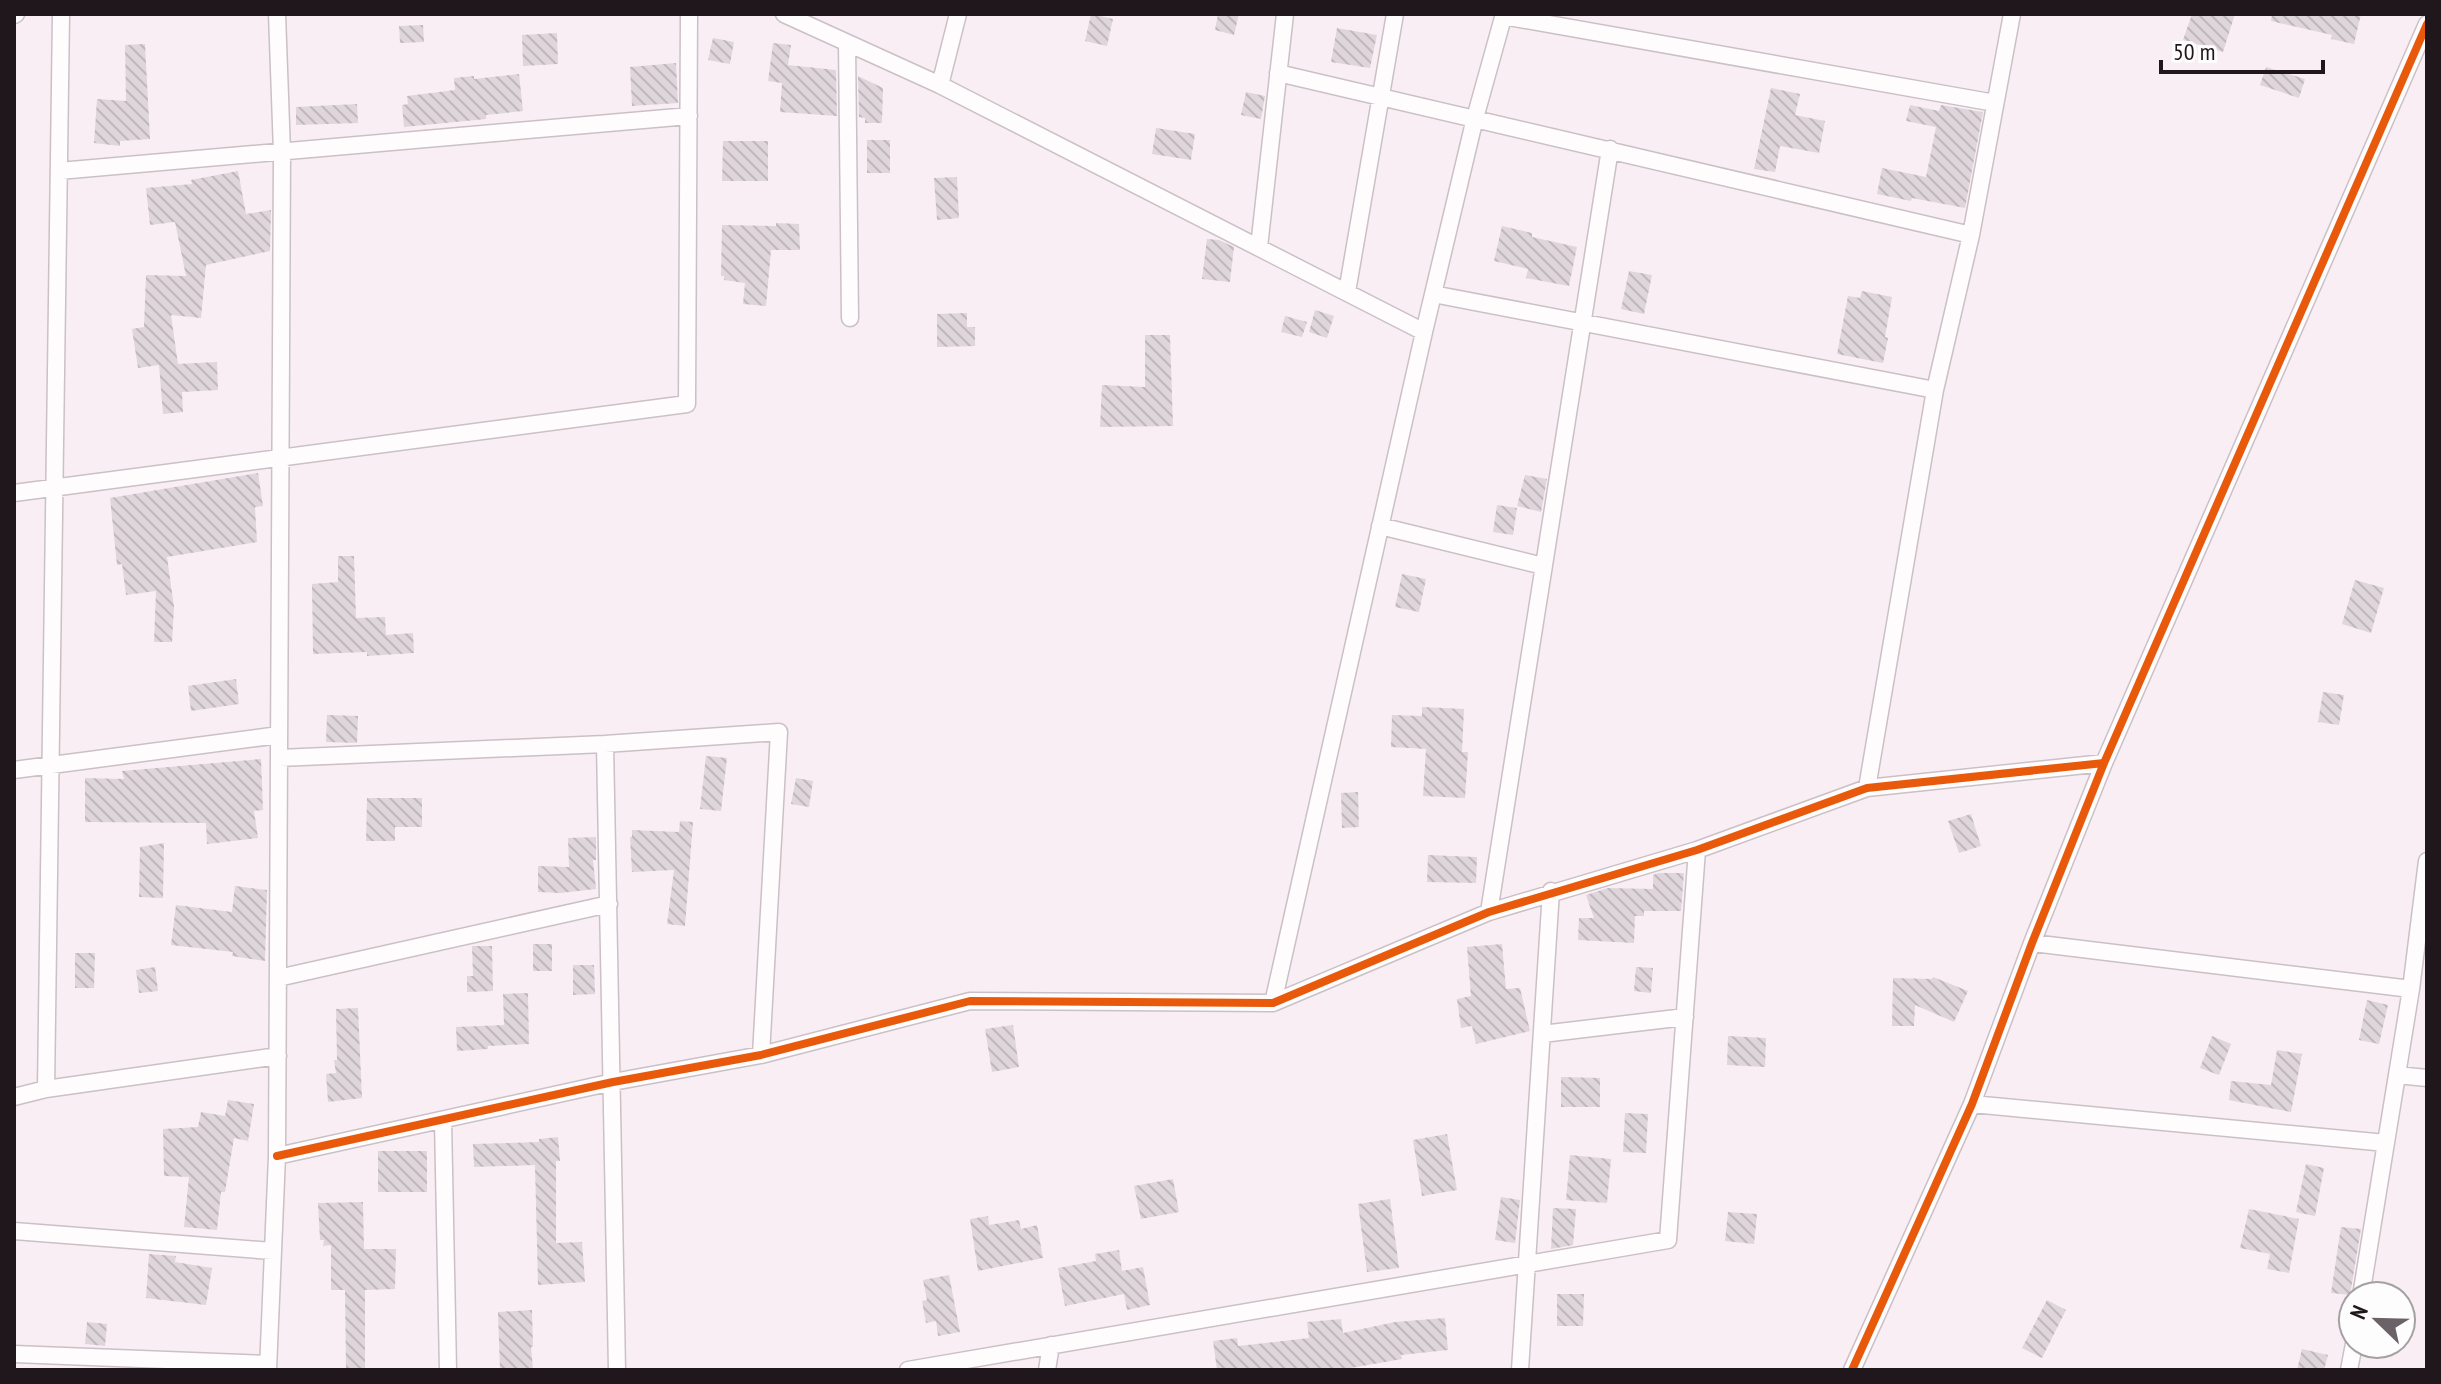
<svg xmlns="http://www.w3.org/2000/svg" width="2441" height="1384" font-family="'PT Sans Narrow',sans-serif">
	<defs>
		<pattern id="building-back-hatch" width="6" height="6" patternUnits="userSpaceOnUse" patternTransform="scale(2)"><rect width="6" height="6" fill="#dfd6db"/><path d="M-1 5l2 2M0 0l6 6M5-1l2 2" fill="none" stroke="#bfb7bb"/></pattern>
	</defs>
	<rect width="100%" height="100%" fill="#f9eef4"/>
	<path fill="url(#building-back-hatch)" d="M1091 14 1113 19 1107 46 1085 41Z
		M1218 14H1239L1234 35 1215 30Z
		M2192 14H2235L2223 52 2183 40Z
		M2272 14H2361L2354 44 2331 39 2332 35 2271 21Z
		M423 25 424 42 400 43 399 26Z
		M1337 28 1377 35 1370 68 1331 62Z
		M557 33 558 64 523 66 522 35Z
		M713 38 734 42 730 64 708 60Z
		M773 43 791 45 788 65 836 70 837 116 780 112 782 83 768 81Z
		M145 44 150 139 120 141V146L94 143 97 99 126 101 125 45Z
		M676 63 678 103 632 106 630 67Z
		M2266 67 2305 79 2299 98 2260 85Z
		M519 74 523 111 486 115V119L404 127 402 105 408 104 407 96 455 90 454 78 474 76V79Z
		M858 76 883 88 882 123H865V118L859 117Z
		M1771 88 1800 94 1795 115 1825 121 1819 153 1780 146 1775 172 1754 169Z
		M1246 92 1265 96 1261 119 1241 115Z
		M357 104 358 123 296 125V107Z
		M1910 105 1939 111 1941 105 1983 112 1965 208 1912 198 1911 201 1877 194 1882 168 1926 177 1936 127 1906 121Z
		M1156 128 1195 134 1191 160 1152 154Z
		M867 140H890V173H867Z
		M723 141H768V181H722Z
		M238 171 246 214 271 210 270 251 206 265 201 318 171 315 178 364 217 362 218 390 182 392 183 412 163 414 159 365 138 368 132 329 144 327 146 275 186 276 175 222 150 225 146 188 192 184 191 180Z
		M957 177 959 218 937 220 934 178Z
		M776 223 799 224 800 250H771L766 306 743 304 745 283 724 280V276H721L722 225 776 226Z
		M1502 226 1532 233V237L1577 247 1569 286 1526 278 1528 269 1494 261Z
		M1207 239 1219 240 1234 247 1230 282 1202 279Z
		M1629 271 1652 275 1644 314 1621 309Z
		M1862 291 1892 297 1885 337 1888 338 1883 363 1837 354 1848 296 1860 298Z
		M1315 310 1334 316 1327 338 1309 332Z
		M967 313V327H975V346L937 347V314Z
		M1285 316 1307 322 1302 337 1281 332Z
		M1145 335H1170L1173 426 1100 427 1102 385 1145 387Z
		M258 473 263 506 255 507 257 542 167 557 174 607 172 642H154L156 591 126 595 122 564 117 565 110 498Z
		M1525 475 1547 479 1541 512 1517 506Z
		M1497 505 1517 508 1513 535 1493 532Z
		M338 556H354L356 618 385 617 386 635 413 633 414 653 367 656V652L313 654 312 584 338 582Z
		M1402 574 1426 579 1419 612 1395 607Z
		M2355 580 2384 588 2371 633 2342 624Z
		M236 679 239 704 191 711 188 686Z
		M2323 692 2344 695 2339 725 2318 722Z
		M1422 707 1464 709 1462 752H1468L1465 798 1423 796 1426 749 1391 747 1392 715 1422 716Z
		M327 715 358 716 357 743 326 742Z
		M706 756 727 758 721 811 700 809Z
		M261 759 263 810 254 811 258 838 207 844 206 823 85 822V778L124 779 122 771Z
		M796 778 813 781 809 807 791 804Z
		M1358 792 1359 827 1342 828 1341 793Z
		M367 798H422V827H395V841H366Z
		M1971 814 1981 846 1959 853 1948 821Z
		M680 821 693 822 685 926 667 924 674 870 632 872 630 837H632V830L679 832Z
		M596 837V860H593L596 889 560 893 538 892V866L569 867 568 838Z
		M164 843 163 898 139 897 140 847Z
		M1428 855 1477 857 1476 883 1427 882Z
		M1659 873H1684L1681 911H1644V916H1635L1634 943 1578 940 1579 918H1594L1586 895 1608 888 1653 889V875Z
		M235 886 267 890 265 961 232 956 233 952 171 945 176 905 232 912Z
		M533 944H552V971H533Z
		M1502 944 1506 989 1520 988 1530 1031 1476 1044 1472 1026 1461 1028 1457 999 1471 996 1467 947Z
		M472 946H492L493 991 467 992V976H473Z
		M75 953H95L94 988H75Z
		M573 965H594L595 994 573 995Z
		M155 967 158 991 139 993 136 970Z
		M1636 967 1653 968 1651 993 1634 991Z
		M1933 977 1968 991 1954 1022 1915 1005 1914 1026H1892L1893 978 1932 979Z
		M528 993 529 1044 488 1046V1049L457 1051 456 1027 504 1025 503 994Z
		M2367 1000 2388 1005 2379 1044 2359 1040Z
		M358 1008 362 1098 328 1102 326 1074 336 1073 334 1060H337L336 1009Z
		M1013 1025 1019 1067 992 1072 985 1029Z
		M1728 1036 1766 1038 1765 1067 1727 1065Z
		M2212 1036 2231 1044 2219 1075 2200 1068Z
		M2277 1050 2302 1054 2291 1112 2229 1100 2231 1081 2271 1085Z
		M1561 1077 1600 1078V1107H1561Z
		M228 1100 254 1104 248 1141 234 1138 225 1192H221L217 1230 184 1227 189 1177 164 1176 163 1129 198 1127 201 1112 225 1116Z
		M1625 1113 1648 1114 1646 1153 1623 1152Z
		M1447 1134 1457 1190 1422 1196 1413 1140Z
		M558 1137 560 1161H556V1243L582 1242 585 1282 538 1285 535 1165 474 1167 473 1144 539 1142V1139Z
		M378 1151H427V1192H378Z
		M1570 1155 1611 1159 1607 1203 1566 1200Z
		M2306 1164 2324 1168 2315 1216 2296 1212Z
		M1173 1179 1179 1212 1141 1219 1134 1186Z
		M1501 1197 1520 1200 1515 1243 1495 1240Z
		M1390 1199 1399 1268 1367 1272 1358 1204Z
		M363 1202 364 1249H396L395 1289 365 1290V1370H346L345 1290H331V1245L323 1246 324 1240H320L318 1203Z
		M1553 1208 1576 1209 1573 1245 1551 1249Z
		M2249 1209 2299 1219 2289 1273 2267 1269 2270 1254 2240 1248Z
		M1728 1212 1757 1214 1754 1244 1725 1241Z
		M988 1216 989 1225 1019 1220 1021 1229 1037 1225 1043 1258 978 1271 970 1219Z
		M2341 1227 2361 1229 2350 1295 2331 1293Z
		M1119 1250 1122 1271 1143 1267 1150 1305 1127 1310 1124 1294 1065 1306 1058 1268 1096 1261 1095 1254Z
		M149 1254 176 1256 175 1262 212 1268 206 1305 146 1298Z
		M949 1275 960 1332 938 1336 936 1321 926 1323 922 1301 927 1300 923 1280Z
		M1557 1294H1584L1583 1326H1557Z
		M2047 1300 2066 1310 2042 1358 2022 1348Z
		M532 1310 533 1347H531L533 1370H500L498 1312Z
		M1445 1318 1448 1350 1401 1355 1402 1359 1351 1368 1352 1370H1217L1213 1341 1237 1338 1238 1346 1309 1338 1307 1322 1341 1319 1343 1333 1395 1322Z
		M87 1322 107 1324 105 1346 85 1344Z
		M2302 1349 2328 1355 2324 1370H2297Z"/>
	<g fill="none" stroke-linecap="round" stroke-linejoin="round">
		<defs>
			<path id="minor" d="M784 14 940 85 1424 332
				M14 15 16 14
				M1503 16 1995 103
				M847 43 850 318
				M1278 73 1971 235
				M940 85 958 14
				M59 171 689 116
				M1259 247 1285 14
				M1347 292 1395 14
				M1433 294 1935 390
				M14 493 687 404 689 14
				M1380 526 1543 566
				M605 744 617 1370
				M279 758 605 744 779 732 761 1055
				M14 770 279 735
				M1867 788 1935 390 1971 235 2012 14
				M1489 912 1610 149
				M2032 943 2411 989
				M278 978 609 904
				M1273 1003 1424 332 1475 118 1504 14
				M1542 1034 1685 1017
				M2397 1075 2427 1078
				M46 1089 61 14
				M14 1097 46 1089 278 1056
				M1972 1104 2386 1143
				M443 1120 448 1370
				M277 1156 613 1082 761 1055 970 1001 1273 1003 1489 912 1697 850 1867 788 2104 763
				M14 1231 272 1251
				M2361 1296 2411 989 2427 861
				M14 1354 268 1364
				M268 1370 277 1156 282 152 277 14
				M908 1370 1668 1240 1697 850
				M1047 1370 1051 1345
				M1520 1370 1551 891
				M1852 1370 1972 1104 2032 943 2104 763 2427 24
				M2349 1370 2354 1344"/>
		</defs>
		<use href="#minor" stroke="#cac0c6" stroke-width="19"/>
		<use href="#minor" stroke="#fefcfd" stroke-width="16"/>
		<defs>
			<path id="cycleway" d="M277 1156 613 1082 761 1055 970 1001 1273 1003 1489 912 1697 850 1867 788 2104 763
				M1852 1370 1972 1104 2032 943 2104 763 2427 24"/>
		</defs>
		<use href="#cycleway" stroke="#fdfdfd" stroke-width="13"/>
		<use href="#cycleway" stroke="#e8590c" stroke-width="8"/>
	</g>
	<rect width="2441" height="1384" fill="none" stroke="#1f171b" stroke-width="32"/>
	<g transform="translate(2377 1320) rotate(293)"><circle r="38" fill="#fdfdfd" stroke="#a4a1a3" stroke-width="2"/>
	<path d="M0-6L14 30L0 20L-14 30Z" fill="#6b6267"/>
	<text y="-12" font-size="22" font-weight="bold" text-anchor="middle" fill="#1f171b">N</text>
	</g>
	<path d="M2161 60v12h162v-12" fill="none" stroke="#1f171b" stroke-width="4"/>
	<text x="2173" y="60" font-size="24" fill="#1f171b" stroke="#fdfdfd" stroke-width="6" paint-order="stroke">50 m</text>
</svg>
